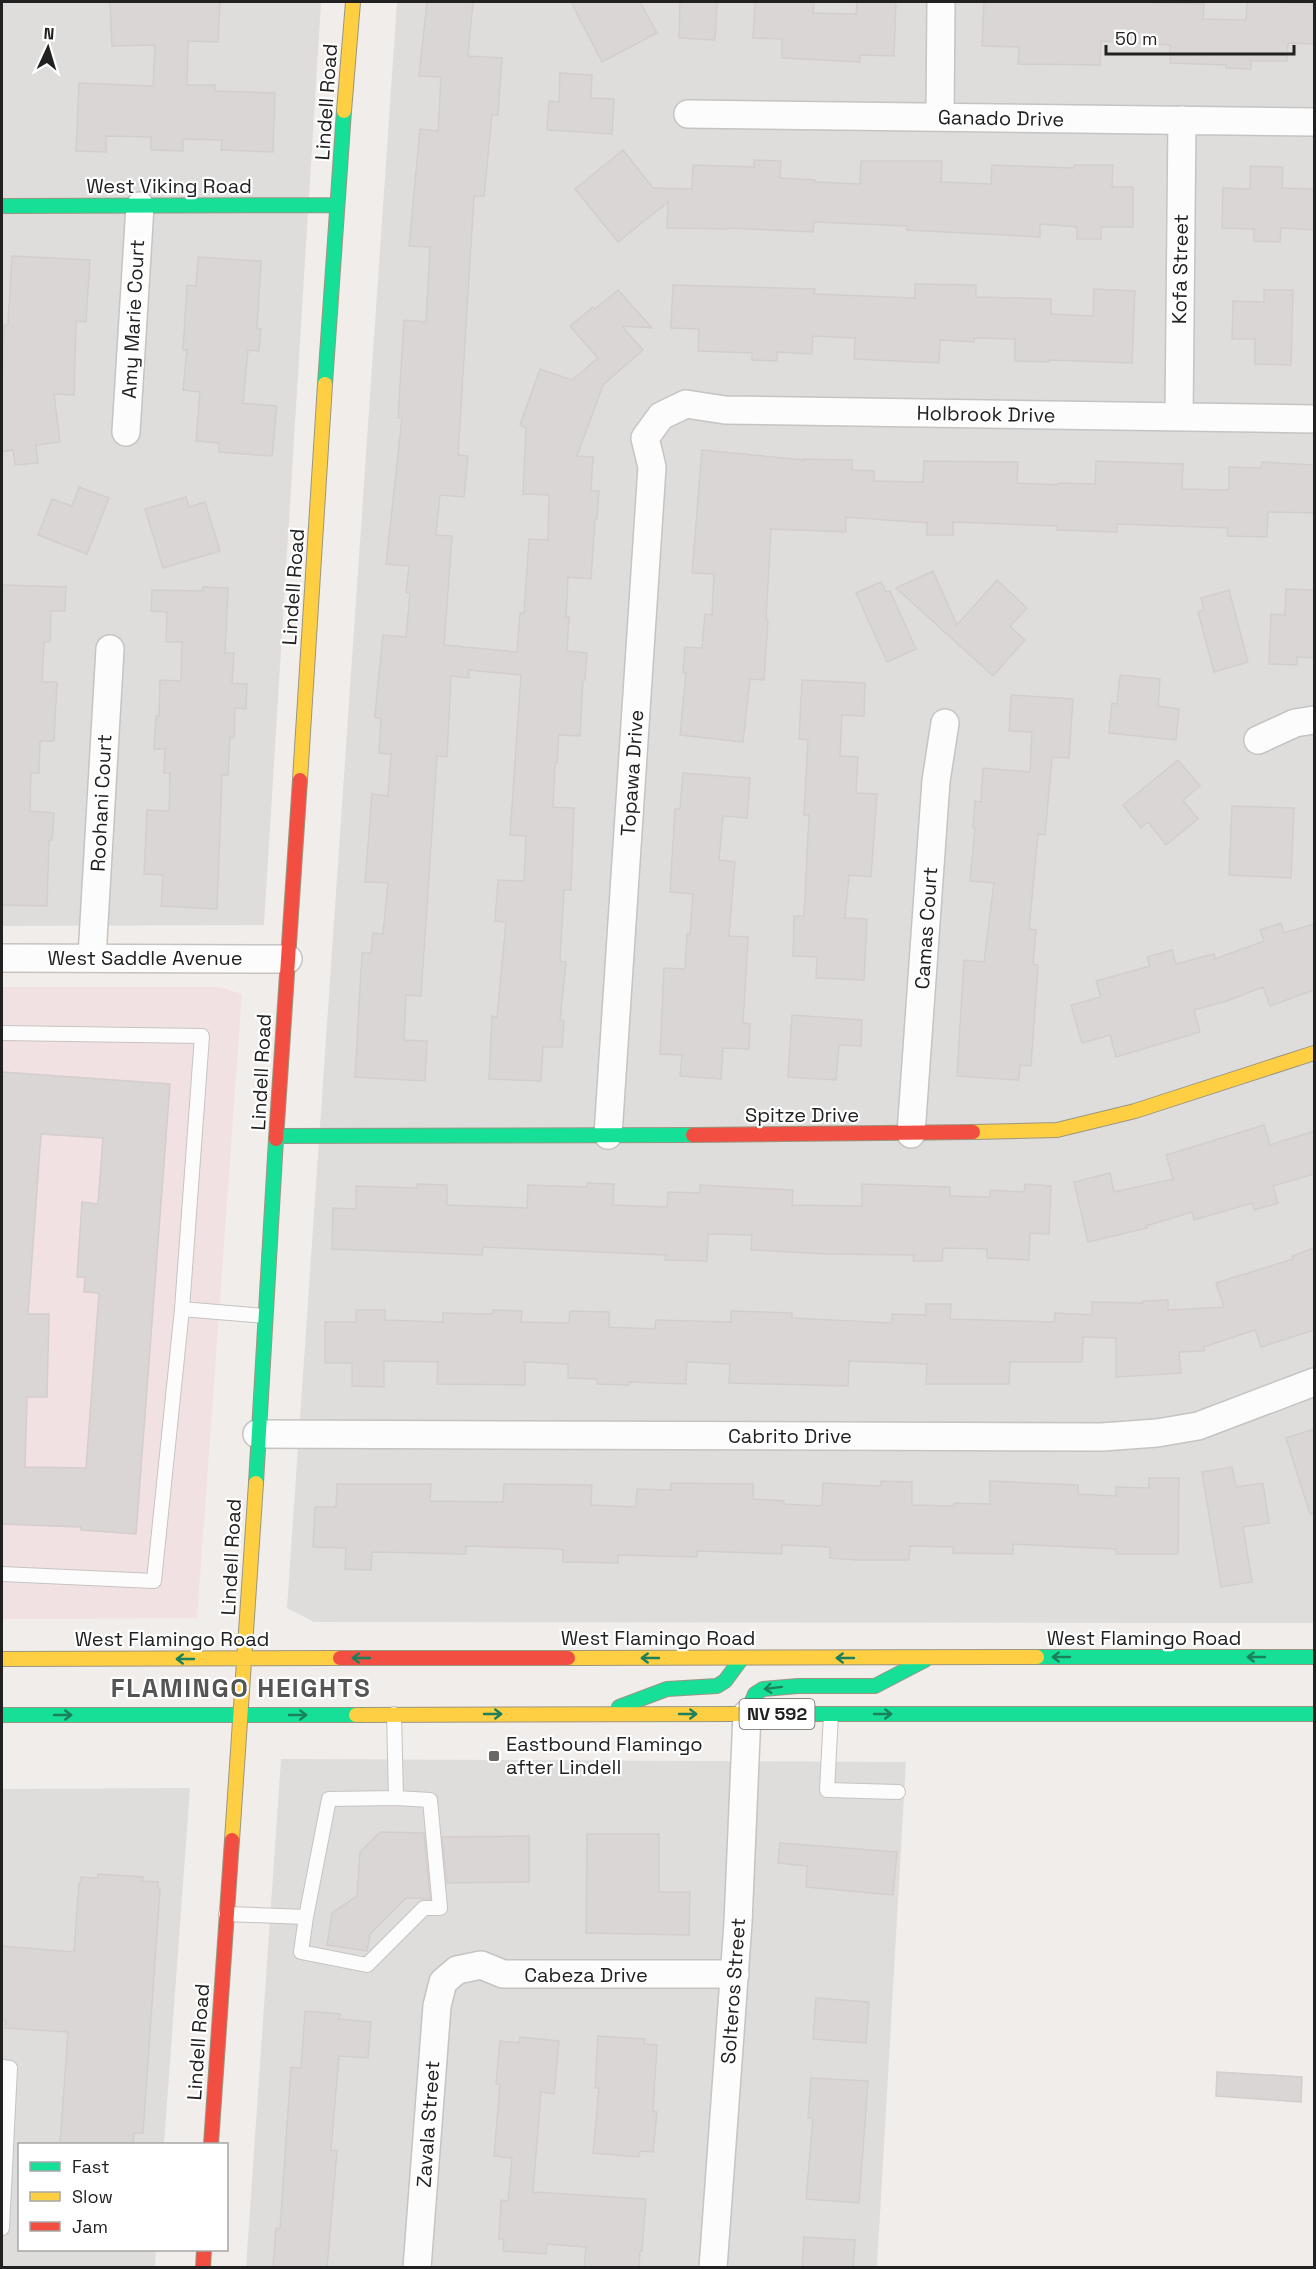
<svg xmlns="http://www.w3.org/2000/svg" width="1316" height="2269" font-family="'Space Grotesk',sans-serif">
	<rect width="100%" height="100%" fill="#f0edea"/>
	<path fill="#dfdddb" d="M2 2H321L264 925 2 926Z
		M397 2H1314V1623L314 1622 287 1608Z
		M281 1759 906 1762 877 2267 246 2268Z
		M190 1788 164 2144H20V2250H156L155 2267H2V1789Z"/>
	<path fill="#f2e1e3" d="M2 987H219L242 994 197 1618 2 1619Z"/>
	<path fill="#dad6d5" stroke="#d3cecb" stroke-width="1.5" fill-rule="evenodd" d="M110 2H220L218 42 188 41 187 85H215V91L275 93 273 152 221 150 222 140 183 139V151L151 150V137L106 136V152L76 151 79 83 153 86 155 45 112 46Z
		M427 2H473L468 56 502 58 498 115H492L484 196H474L458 455 468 456 464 497 440 495 436 535 452 536 444 645 517 652 520 613H524L529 539 548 540 549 495 523 494 526 428 520 425 540 369 572 380 598 358 570 326 593 307 595 309 618 290 652 328 622 326 643 350 603 385 577 456 593 457 591 491H599L597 519H595L591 579 568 577 566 617H569L567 651 587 653 585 680H583L580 736 559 735 557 763H555L553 807 574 808 572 863 571 890H564L560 961 566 962 560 1020 564 1021 562 1047H543L541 1081 489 1079 492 1016 497 1017 506 922 495 921 498 880 524 881 526 836 510 835 521 675 469 670V678L451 676 447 757 437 756 421 996 406 995 404 1040 427 1041 425 1081 355 1077 362 953H371L373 933 383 934 388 883 365 882 372 794 388 796 391 754 379 753 381 718H375L377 693 383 635 406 637 410 593 406 592 409 566 386 564 402 418H398L404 320 426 322 430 247 409 246 420 129 438 131 441 77 419 76Z
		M571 2H640L657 33 602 62Z
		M680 2H717L715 40 679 38Z
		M755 2H814L813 13 856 14 857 2H896L894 56 860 55V62L782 58V39L753 38Z
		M984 2H1131L1204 4 1203 19 1246 20 1247 2 1314 3V44L1288 43 1287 61H1251V69L1226 68V65L1170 63V45L1101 41 1100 65 1018 64 1019 47 982 46Z
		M560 73 592 75 591 98 614 99 612 134 547 130 549 101 559 102Z
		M623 150 653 188 692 189 693 165 754 167V160L781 161 780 178 815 180V182L860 184 861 161H942L941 182 991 184 992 165 1074 168V165H1113L1112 187H1133V227H1101V239H1077V227L1040 224V237L907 230V226L814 222 813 232 728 228V229L667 228 668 202 618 242 575 189Z
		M1250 166 1283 167 1282 188 1314 189V230L1281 228 1280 242 1254 241V229L1222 228 1223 188 1250 189Z
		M12 256 90 260 86 322 76 321 74 395 54 394 60 442 36 445 38 463 15 465 13 450 2 452V379L4 325H8Z
		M198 257 261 261 257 328 261 329 259 351 248 350 243 403 277 406 272 456 219 452V443L196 441 200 392 183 390 187 350H183L187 285 196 286Z
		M915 284 976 285V297L1051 299V314L1093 316 1094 289 1135 291 1132 363 1049 360V362L1015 361V339L974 338V342L940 340 939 363 854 359 855 338 813 336 812 354 777 352V361L752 360V353L698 351 699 329 671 328 673 285 815 289 814 294 915 298Z
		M1264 290H1293L1291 365 1255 364V339H1232L1233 301 1264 302Z
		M702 450 804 460V459L852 460V470L874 471V481L923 482 924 461 1018 462 1017 483 1058 485V483L1095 484 1096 461 1183 464 1182 489 1229 490V467L1261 468 1262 462 1314 465V513L1268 512 1267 537 1227 536 1228 528 1117 524V532L1057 530V526L953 522V535H927V523L846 517V532L771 529 766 619 768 620 764 680 750 679 743 742 680 735 686 673H683L685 647 702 648 705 614 712 615 714 574 692 573Z
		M79 487 109 498 87 554 38 535 52 499 72 506Z
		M186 497 189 507 205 502 220 551 163 568 145 509Z
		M933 571 957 625 997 580 1027 608 1010 626 1025 640 993 676 896 588Z
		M881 582 886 592 890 591 916 649 887 662 856 593Z
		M2 585 66 587 65 611H51L50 642H44L42 682H57L54 741H40L39 773H31L30 811 54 813 52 840H49L47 906 2 905Z
		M203 587 228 588 225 653H234L232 683 247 684 246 709 235 708 234 738 230 737 228 775H222L217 909 161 906 163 875 144 874 147 810 169 811 170 773H164L165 749H154L156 716H159L160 680 181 681 182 642H166L167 612 151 611 152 590 202 591Z
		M1286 589 1314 590V658L1297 657V665L1269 664 1271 614 1285 615Z
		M1229 590 1248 662 1214 672 1198 612 1204 610 1201 598Z
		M1120 675 1160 679 1158 706 1179 709 1176 740 1109 733 1112 703 1117 704Z
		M802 680 865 683 864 716 842 715 840 756 858 757 856 793 877 794 871 877 849 875 845 918 867 919 864 980 816 978 817 957 793 956 794 916H804L809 815H804L808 740 799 739Z
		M1011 695 1073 699 1069 758 1052 757 1045 835 1038 834 1029 929 1036 930 1033 964 1038 965 1031 1066 1020 1065 1019 1080 957 1076 964 960 984 962 994 883 970 881 975 828H973L975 801 981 802 983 768 1030 772 1032 732 1009 731Z
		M1178 760 1200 786 1183 800 1198 819 1166 845 1148 822 1141 828 1123 805Z
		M683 773 750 778 747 818 723 816 719 860 735 862 729 936 748 937 743 1023 750 1024 749 1049 723 1048 721 1079 680 1076 682 1055 660 1054 664 968 685 969 687 934H690L693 894 670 892 675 809H680Z
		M1232 806 1294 808 1291 878 1229 875Z
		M1281 923 1284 933 1314 924V990L1270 1006 1263 987 1227 1001 1194 1010 1200 1032 1116 1057 1110 1035 1082 1043 1071 1005 1101 997 1096 981 1150 966 1147 957 1172 950 1176 964 1214 954 1215 959 1264 941 1260 930Z
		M792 1015 862 1020 861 1046 839 1045 836 1080 788 1077Z
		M2 1072 170 1084 136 1534 81 1530V1527L2 1524ZM41 1134 103 1138 98 1204 82 1202 77 1277H85L84 1292 99 1293 86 1468 25 1467 27 1397H47L49 1314H28Z
		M1264 1125 1270 1145 1314 1131V1174L1273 1186 1278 1203 1254 1210 1252 1203 1194 1220 1192 1212 1146 1226 1147 1228 1088 1242 1074 1182 1110 1173 1114 1192 1173 1179 1166 1155Z
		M587 1183 614 1184 613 1205 667 1207 668 1192 700 1193V1185L793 1190 792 1205 862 1206V1184L950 1187V1196L990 1197V1190L1024 1192 1025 1184 1051 1186 1049 1234 1030 1233 1029 1260 987 1258V1249L943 1248 942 1261H913L914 1255 826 1254 751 1250 752 1235 708 1234 707 1261 665 1260 666 1255 483 1247 482 1255 332 1249 333 1208 356 1209V1186L417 1188V1184L447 1185V1205L527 1208 528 1185 587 1187Z
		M1314 1248V1330L1261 1347 1255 1330 1204 1347V1351L1179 1352 1181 1373 1116 1377V1338L1083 1337 1082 1362H1010L1009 1384H926L927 1364 849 1361 848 1386 729 1383 730 1364 687 1362 686 1384 629 1382V1385L597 1384V1379L568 1378V1364L525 1362V1385L437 1384 438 1362 384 1361V1387L352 1386V1363H325V1322H356V1310H385V1320L443 1322V1313L493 1314V1310L522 1311 521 1322 569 1323 570 1311 609 1312V1327L655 1329 656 1320 731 1322V1311L792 1313V1318L892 1323V1314L926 1315V1304H951L950 1319 1054 1322 1055 1313 1092 1315V1302L1143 1303V1301L1168 1300V1310L1224 1307 1216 1283 1293 1259 1292 1256Z
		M1314 1429V1513L1310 1514 1286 1438Z
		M1232 1467 1236 1487 1263 1483 1269 1523 1243 1527 1252 1582 1221 1587 1202 1472Z
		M1149 1478H1179L1178 1554H1116V1549L1013 1544V1554L953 1553V1547L910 1546 909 1560H856L830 1558V1547L782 1545V1554L697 1551V1557L618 1555V1563L563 1562V1550L558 1549 466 1546V1554L372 1552 371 1570 345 1569 346 1548 313 1547 315 1507H336L337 1484H431L430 1501 503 1502 504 1484 592 1485 591 1505 636 1507 637 1489 671 1490V1483L753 1484V1499L784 1501V1504L822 1506 823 1483 881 1486V1481L912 1482V1505L954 1506V1503L990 1504V1481L1078 1485V1494L1116 1496V1487L1149 1488Z
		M380 1832 424 1833 430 1899 406 1898 370 1934 367 1951 327 1945 332 1913 357 1896 360 1852Z
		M587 1834H659V1892H690L689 1935 586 1933Z
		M529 1836V1882L447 1883 442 1837Z
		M780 1843 897 1852 893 1895 806 1887 807 1866 778 1863Z
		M98 1874 143 1877 142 1881 158 1882V1889H160L143 2133H134L133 2145H60L68 2032 5 2028 6 2020 2 2019V1946L74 1952 79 1883H81V1877L98 1878Z
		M816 1998 869 2002 866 2043 813 2039Z
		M305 2011 340 2014 339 2019 371 2022 368 2058 339 2056 331 2150 337 2151 327 2268H273L276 2228 280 2229 291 2067 301 2068Z
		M598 2036 645 2039 644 2044 657 2045 653 2111 657 2112 653 2152 640 2151 639 2157 593 2153 599 2088H595Z
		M520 2037 559 2041 554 2094 541 2092 533 2192 646 2199 642 2251H640L639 2268H584L586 2247 547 2244 546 2254 503 2251 504 2239H499L501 2200 508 2201 512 2158 494 2156 500 2084H496L500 2041 519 2043Z
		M1217 2072 1302 2077 1301 2102 1216 2096Z
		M811 2078 868 2081 859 2203 806 2199 813 2118H808Z
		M804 2237 855 2240 853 2268H802Z"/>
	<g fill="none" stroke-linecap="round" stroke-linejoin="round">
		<defs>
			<path id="lane" d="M2 1033 202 1036 182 1309 154 1581 2 1574
				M182 1309 265 1316
				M831 1714 827 1790 898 1792
				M226 1914 306 1917 329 1799 396 1798 394 1714
				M306 1917 301 1952 367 1965 424 1908H440L430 1800 396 1798
				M2 2067 10 2068 2 2228"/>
			<path id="street" d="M688 114 1314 122
				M940 117 941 2
				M1179 417 1182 120
				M126 432 140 206
				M1258 740 1295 723 1314 720
				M92 957 110 649
				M2 958 288 959
				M911 1134 936 781 945 723
				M608 1135 652 467 645 438 661 416 686 404 725 410 1314 419
				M257 1434 1102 1437 1157 1433 1198 1426 1314 1382
				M417 2268 437 2006 443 1982 457 1970 481 1965 503 1974H735
				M713 2268 738 1923 747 1714"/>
			<path id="fast" d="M2 206 337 205
				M325 384 344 111
				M277 1136 693 1135
				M256 1483 276 1139
				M1037 1657H1314
				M619 1707 667 1689 717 1686 725 1681 742 1658
				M742 1714H1314
				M747 1714 755 1694 763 1689 798 1686H875L925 1660
				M2 1715H356"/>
			<path id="slow" d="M344 111 353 2
				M300 780 325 384
				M973 1132 1057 1130 1135 1111 1314 1053
				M568 1658 1037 1657
				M2 1659 340 1658
				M356 1715 742 1714
				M232 1840 256 1483"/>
			<path id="jam" d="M693 1135 973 1132
				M276 1139 300 780
				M340 1658H568
				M211 2144 232 1840
				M203 2268 204 2250"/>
		</defs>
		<use href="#lane" stroke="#c5c4c2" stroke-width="16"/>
		<use href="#street" stroke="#c5c4c2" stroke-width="30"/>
		<use href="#fast" stroke="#9b9680" stroke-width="16"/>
		<use href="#slow" stroke="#9b9680" stroke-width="16"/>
		<use href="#jam" stroke="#9b9680" stroke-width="16"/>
		<use href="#lane" stroke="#fdfcfc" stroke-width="14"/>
		<use href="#street" stroke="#fdfcfc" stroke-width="27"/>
		<use href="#fast" stroke="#16e098" stroke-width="14"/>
		<use href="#slow" stroke="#ffcf43" stroke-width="14"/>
		<use href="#jam" stroke="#f24e42" stroke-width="14"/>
	</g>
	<defs><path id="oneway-shaft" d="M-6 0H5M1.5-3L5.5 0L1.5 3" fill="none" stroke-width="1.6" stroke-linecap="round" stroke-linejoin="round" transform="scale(1.5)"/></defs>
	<g stroke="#1c805c">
		<use href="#oneway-shaft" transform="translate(1061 1657) rotate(180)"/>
		<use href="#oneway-shaft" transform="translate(1256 1657) rotate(180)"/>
		<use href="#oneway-shaft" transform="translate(361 1658) rotate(180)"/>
		<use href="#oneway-shaft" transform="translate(650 1658) rotate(-180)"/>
		<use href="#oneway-shaft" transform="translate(845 1658) rotate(-180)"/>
		<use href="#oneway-shaft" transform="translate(185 1659) rotate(180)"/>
		<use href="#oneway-shaft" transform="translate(773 1688) rotate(173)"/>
		<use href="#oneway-shaft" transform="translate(493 1714)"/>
		<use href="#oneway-shaft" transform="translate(688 1714)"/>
		<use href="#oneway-shaft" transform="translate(883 1714)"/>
		<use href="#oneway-shaft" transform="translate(63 1715)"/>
		<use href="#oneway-shaft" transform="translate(298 1715)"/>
	</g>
	<rect fill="#696867" stroke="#fff" stroke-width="2" x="488" y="1750" width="12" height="12" rx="3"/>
	<g text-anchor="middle" stroke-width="4.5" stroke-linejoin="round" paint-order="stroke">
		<rect fill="#fff" stroke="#646464" stroke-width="1.5" x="739.5" y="1699" width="75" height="30" rx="4.5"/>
		<g font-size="18" font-weight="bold" fill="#212121">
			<text x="777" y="1720">NV 592</text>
		</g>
		<g font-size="20" fill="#212121" stroke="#fff">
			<text transform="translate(326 102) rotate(-86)" y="7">Lindell Road</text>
			<text transform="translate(1001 118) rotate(1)" y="7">Ganado Drive</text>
			<text x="169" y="193">West Viking Road</text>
			<text transform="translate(1180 269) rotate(-89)" y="7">Kofa Street</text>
			<text transform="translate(133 319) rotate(-87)" y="7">Amy Marie Court</text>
			<text transform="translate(986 414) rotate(1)" y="7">Holbrook Drive</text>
			<text transform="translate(293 587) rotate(-86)" y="7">Lindell Road</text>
			<text transform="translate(632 773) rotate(-86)" y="7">Topawa Drive</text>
			<text transform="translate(101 803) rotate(-87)" y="7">Roohani Court</text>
			<text transform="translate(926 928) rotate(-86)" y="7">Camas Court</text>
			<text x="145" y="965">West Saddle Avenue</text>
			<text transform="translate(261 1072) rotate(-87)" y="7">Lindell Road</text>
			<text x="802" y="1122">Spitze Drive</text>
			<text x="790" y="1443">Cabrito Drive</text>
			<text transform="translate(231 1557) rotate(-87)" y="7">Lindell Road</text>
			<text x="658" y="1645">West Flamingo Road</text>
			<text x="1144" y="1645">West Flamingo Road</text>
			<text x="172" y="1646">West Flamingo Road</text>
			<text x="586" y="1982">Cabeza Drive</text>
			<text transform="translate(733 1991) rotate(-86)" y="7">Solteros Street</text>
			<text transform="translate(198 2042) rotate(-86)" y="7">Lindell Road</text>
			<text transform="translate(428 2124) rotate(-86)" y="7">Zavala Street</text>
		</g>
		<g font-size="20" fill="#212121" stroke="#fff" text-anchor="start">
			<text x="506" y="1751">Eastbound Flamingo<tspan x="506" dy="23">after Lindell</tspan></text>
		</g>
		<g font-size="26" font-weight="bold" letter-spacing="1.5" fill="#545454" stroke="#fff">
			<text x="241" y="1697">FLAMINGO HEIGHTS</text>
		</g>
	</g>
	<rect width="1316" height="2269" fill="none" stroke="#212121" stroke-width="6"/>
	<rect x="18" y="2143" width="210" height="108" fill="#ffffff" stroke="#a6a6a6" stroke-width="1.5"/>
	<rect x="30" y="2162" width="30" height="9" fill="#16e098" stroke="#a6a6a6" stroke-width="1.5"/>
	<text x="72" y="2173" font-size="18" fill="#212121">Fast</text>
	<rect x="30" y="2192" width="30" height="9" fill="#ffcf43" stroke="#a6a6a6" stroke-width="1.5"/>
	<text x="72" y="2203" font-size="18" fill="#212121">Slow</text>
	<rect x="30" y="2222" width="30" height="9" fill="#f24e42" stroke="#a6a6a6" stroke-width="1.5"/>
	<text x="72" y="2233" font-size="18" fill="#212121">Jam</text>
	<g transform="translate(48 48) rotate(4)" stroke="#ffffff" stroke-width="4.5" paint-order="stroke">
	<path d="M0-4.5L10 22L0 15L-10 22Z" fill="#212121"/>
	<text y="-9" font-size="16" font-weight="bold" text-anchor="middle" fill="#212121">N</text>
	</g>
	<path d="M1106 45v9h188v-9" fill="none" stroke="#212121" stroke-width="3"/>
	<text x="1115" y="45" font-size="18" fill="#212121" stroke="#ffffff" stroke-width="4.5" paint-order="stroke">50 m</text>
</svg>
